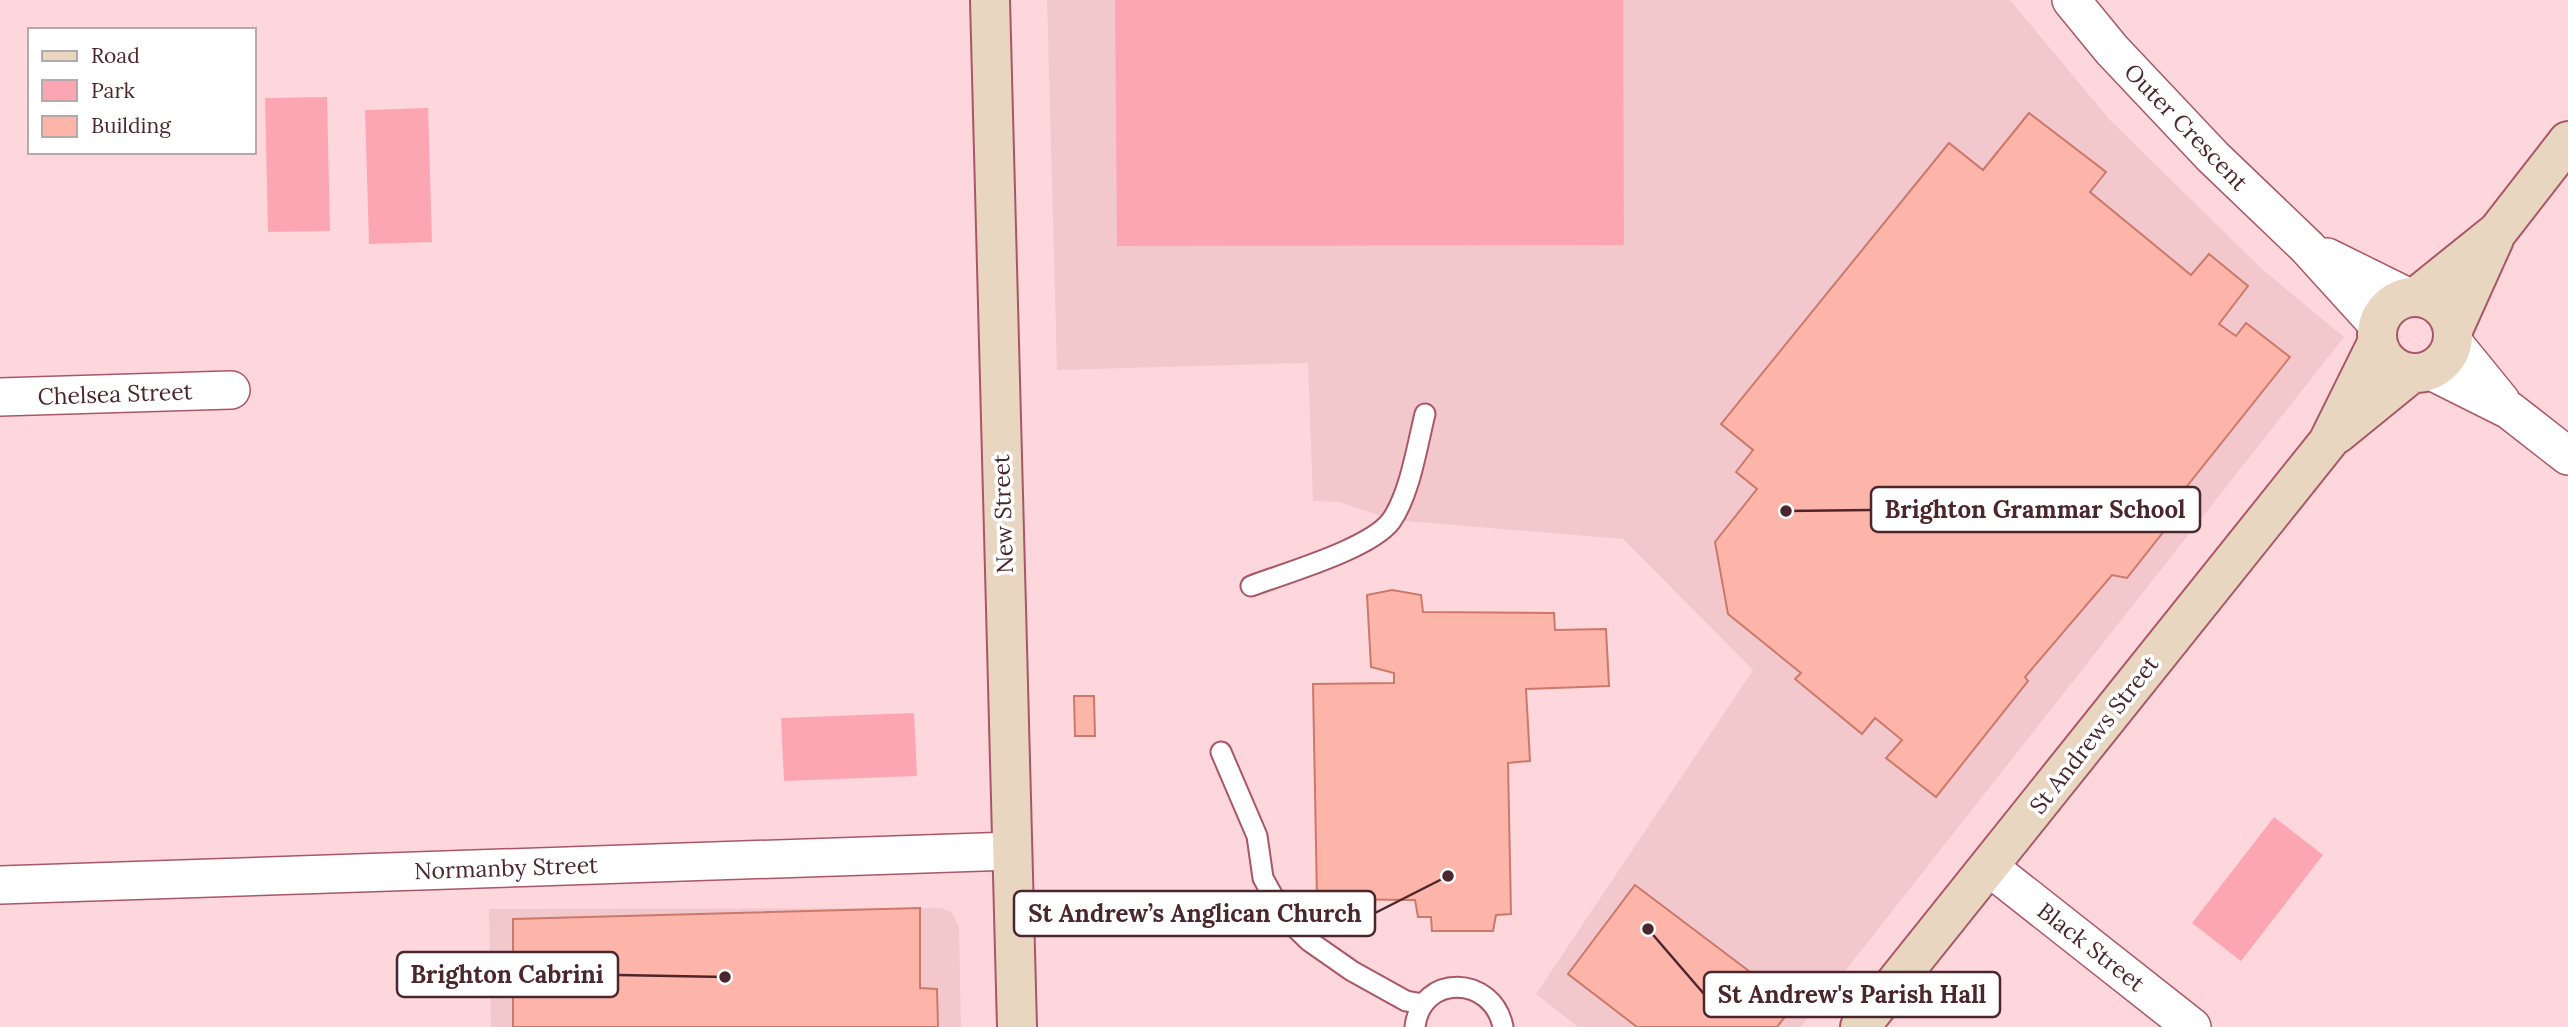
<svg xmlns="http://www.w3.org/2000/svg" width="2568" height="1027" font-family="Lora,serif">
	<rect width="100%" height="100%" fill="#fed7dc"/>
	<path fill="#f2c8cd" d="M1047 0H2010L2110 120 2262 269 2344 337 1801 1027H1578L1536 994 1753 670 1623 539 1392 520 1339 502 1313 501 1308 363 1057 370Z
		M941 908 952 912 959 927 961 1027H491L489 909Z"/>
	<path fill="#fda6b3" d="M1115 0H1623L1624 245 1117 246Z
		M327 97 330 231 268 232 265 98Z
		M428 108 432 242 369 244 365 110Z
		M914 713 917 776 784 781 781 718Z
		M2274 817 2323 855 2241 961 2192 923Z"/>
	<path fill="#feb5a9" stroke="#cc786b" stroke-width="2" d="M2029 113 2106 172 2090 192 2191 275 2209 254 2248 286 2219 324 2236 336 2246 323 2290 357 2180 495 2183 507 2127 578 2112 575 2025 677 2028 681 1936 797 1886 758 1902 740 1875 718 1862 734 1795 679 1801 673 1728 614 1715 542 1757 489 1736 472 1753 450 1721 424 1949 143 1983 170Z
		M1392 590 1421 595 1423 612 1554 613 1555 630 1606 629 1609 686 1526 689 1530 761 1508 763 1511 914 1496 915 1493 931H1432L1431 917H1418L1415 900 1317 899 1313 684 1394 683V673L1371 667 1367 595Z
		M1074 696H1094L1095 736H1075Z
		M1635 885 1794 1005 1777 1027H1637L1568 974Z
		M920 908V988L937 989 938 1027H513V919Z"/>
	<g fill="none" stroke-linecap="round" stroke-linejoin="round">
		<defs>
			<path id="lane" d="M1251 586C1285 573 1370 549 1391 521 1410 494 1417 446 1425 414
				M1221 752 1257 836 1263 878 1285 918 1309 941 1352 971 1406 1001 1423 1004
				M1415 1027C1421 973 1493 975 1503 1027"/>
			<path id="street" d="M2071 0 2112 50 2213 157 2307 247 2377 324
				M2327 257 2408 297
				M2453 342 2501 401
				M2429 370 2509 410 2568 456
				M0 397 231 390
				M1989 867 2192 1027
				M0 885 1012 851"/>
			<path id="secondary" d="M990 0 1017 1027
				M2377 335a38 38 0 1 1 76 0a38 38 0 1 1-76 0Z
				M2416 297 2498 231 2568 141
				M2453 330 2494 239
				M2337 434 2412 373
				M1860 1027 2328 442 2377 343"/>
		</defs>
		<use href="#lane" stroke="#a95766" stroke-width="23"/>
		<use href="#street" stroke="#a95766" stroke-width="40"/>
		<use href="#secondary" stroke="#a95766" stroke-width="42"/>
		<use href="#lane" stroke="#fff" stroke-width="19"/>
		<use href="#street" stroke="#fff" stroke-width="37"/>
		<use href="#secondary" stroke="#e8d6c0" stroke-width="38"/>
	</g>
	<g text-anchor="middle" stroke-width="7" stroke-linejoin="round" paint-order="stroke">
		<g font-size="23" fill="#4b272d" stroke="#fff">
			<text transform="translate(2186 127) rotate(46)" y="8">Outer Crescent</text>
			<text transform="translate(115 394) rotate(-2)" y="8">Chelsea Street</text>
			<text transform="translate(1003 514) rotate(-92)" y="8">New Street</text>
			<text transform="translate(2094 735) rotate(-52)" y="8">St Andrews Street</text>
			<text transform="translate(506 868) rotate(-2)" y="8">Normanby Street</text>
			<text transform="translate(2091 947) rotate(38)" y="8">Black Street</text>
		</g>
	</g>
	<path fill="none" stroke="#4b272d" stroke-width="2.5" d="M1786 511L1871 510M1448 876L1375 913M725 977L618 975M1648 929L1704 994"/>
	<g fill="#4b272d" stroke="#fff" stroke-width="2.5">
		<circle cx="1786" cy="511" r="7"/>
		<circle cx="1448" cy="876" r="7"/>
		<circle cx="725" cy="977" r="7"/>
		<circle cx="1648" cy="929" r="7"/>
	</g>
	<g fill="#fff" stroke="#4b272d" stroke-width="2.5">
		<rect x="1871" y="487" width="329" height="45" rx="7"/>
		<rect x="1014" y="891" width="361" height="45" rx="7"/>
		<rect x="397" y="952" width="221" height="45" rx="7"/>
		<rect x="1704" y="972" width="296" height="45" rx="7"/>
	</g>
	<g font-size="24" text-anchor="middle" font-weight="bold" fill="#4b272d">
		<text x="2035" y="518">Brighton Grammar School</text>
		<text x="1195" y="922">St Andrew’s Anglican Church</text>
		<text x="507" y="983">Brighton Cabrini</text>
		<text x="1852" y="1003">St Andrew's Parish Hall</text>
	</g>
	<rect x="28" y="28" width="228" height="126" fill="#ffffff" stroke="#b7a9ab" stroke-width="2"/>
	<rect x="42" y="51" width="35" height="10" fill="#e8d6c0" stroke="#b7a9ab" stroke-width="2"/>
	<text x="91" y="63" font-size="21" fill="#4b272d">Road</text>
	<rect x="42" y="80" width="35" height="21" fill="#fda6b3" stroke="#b7a9ab" stroke-width="2"/>
	<text x="91" y="98" font-size="21" fill="#4b272d">Park</text>
	<rect x="42" y="116" width="35" height="21" fill="#feb5a9" stroke="#b7a9ab" stroke-width="2"/>
	<text x="91" y="133" font-size="21" fill="#4b272d">Building</text>
</svg>
